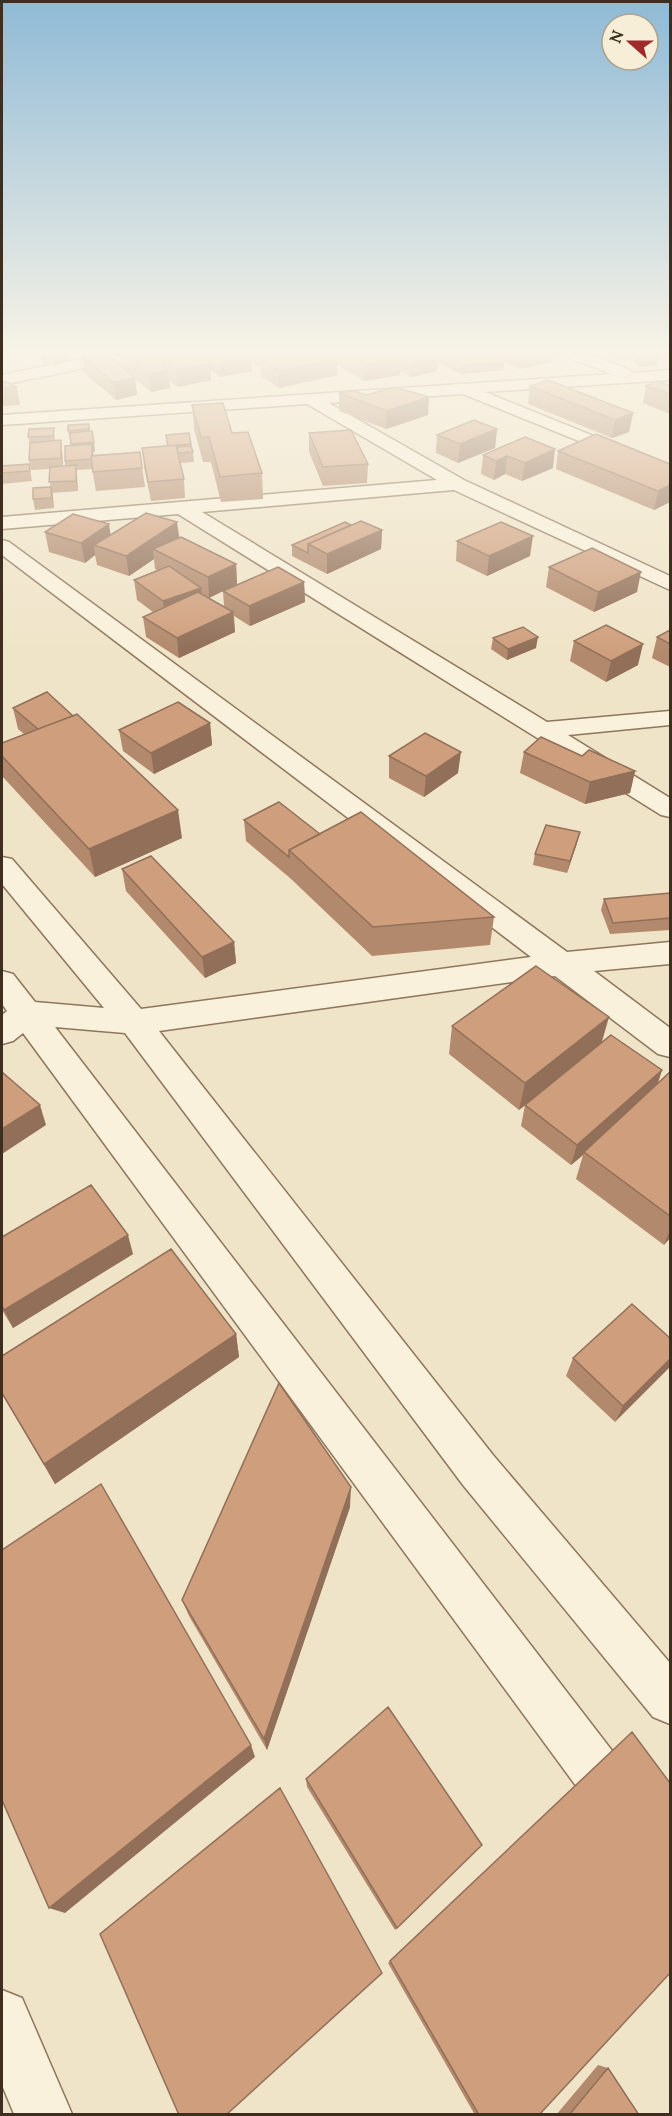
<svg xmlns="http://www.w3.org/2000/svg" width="672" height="2116" font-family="Lora,serif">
	<rect width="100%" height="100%" fill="#f0e4c8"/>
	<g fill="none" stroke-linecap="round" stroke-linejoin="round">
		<defs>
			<path id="minor" d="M99 355H131L124 360 2 385V375Z
				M568 355H591L630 370 632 373 670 370V380L485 392 670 467V478L463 394 329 403 464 480 670 576V590L454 490 202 512 547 722 670 711V725L568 735 670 798V817L661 815 178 514 2 529V517L437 480 307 404 2 425V415L612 374 570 358Z
				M2 540 9 542 567 952 670 942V964L594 971 670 1028V1057L658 1054 555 976 159 1031 493 1455 670 1663V1724L653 1717 463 1485 125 1033 55 1027 670 1826V1895L651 1888 23 1033 13 1041 2 1044V1015L7 1011 2 1004V971L13 974 35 1002 104 1008 2 884V857L12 859 141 1009 531 957 2 555Z
				M2 1990 22 1998 72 2114H14L2 2085Z"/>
		</defs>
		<use href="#minor" stroke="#8d765c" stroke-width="3"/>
		<use href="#minor" fill="#faf1dc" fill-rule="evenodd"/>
	</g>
	<path fill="#b2896c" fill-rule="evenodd" d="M41 355H69L70 357 55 366 42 363Z
		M120 355H553L552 362 519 369 504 361 503 370 461 374 451 369V367L449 368 437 361V371L411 377 400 371V375L364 381 337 365V375L279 388 261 376 260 366H258L252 362V371L220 377 211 370V380L178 387 169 381 170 388 151 392 135 379 137 395 116 400 85 373 82 356 121 366Z
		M609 355H658L656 365 640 367 634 362 635 357 625 361Z
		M2 380 17 387 20 405 2 406Z
		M530 386 633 413 629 432 612 438 528 404Z
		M646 386H670V414L643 403Z
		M339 393 428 415 386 429 339 411Z
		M192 405 232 433 262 473 263 499 221 502 211 462H203L194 429Z
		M89 424 95 452H93L94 455 140 452 145 487 96 491 92 469 76 470 78 491 52 493 54 508 35 510 33 499 50 487V469L31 470 29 460 30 444 28 437 54 428 55 441 61 440 62 450 63 466H65V461L71 445 68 431Z
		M497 429 495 448 458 463 436 453 437 435Z
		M189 433 193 452 194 462 180 463 184 479 185 498 151 501 144 467 142 448 167 446 166 435Z
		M309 433 368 464 367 483 323 486 309 452Z
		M525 437 553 468 522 481 505 474 494 480 481 474 483 455Z
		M558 451 670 464V502L654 510 556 469Z
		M29 464 32 481 2 484V466Z
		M351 525 382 530 381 549 327 574 292 556V545Z
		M45 532 179 538 236 564 237 584 304 582 305 602 250 626 234 616 235 632 179 658 146 637 143 617 153 612 137 600 134 580 157 570 155 569 154 559 129 576 97 565 95 555 85 563 49 552ZM223 591 224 606 209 598Z
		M457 541 530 556 487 576 456 561Z
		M549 567 637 592 594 612 546 587Z
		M670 630V667L652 658 657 637Z
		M493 638 536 648 507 660 491 649Z
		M574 641 638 665 606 682 570 661Z
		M13 708 182 838 95 877 2 776V743L24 734 18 729Z
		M210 723 212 745 154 774 123 751 119 730Z
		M524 752 582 756 635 771 630 793 585 804 520 773Z
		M389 756 458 773 424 797 389 778Z
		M244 820 320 834 494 917 490 945 372 956 290 878 246 841Z
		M577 843 567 873 533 865 535 854Z
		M122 869 234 942 236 963 205 978 126 891Z
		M670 893V930L610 934 601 910 604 899Z
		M452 1026 602 1042 662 1070 658 1083 670 1072V1238L664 1245 576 1179 583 1155 571 1165 521 1126 525 1105 532 1100 519 1110 449 1054Z
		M2 1237 133 1254 13 1328 2 1310Z
		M236 1334 239 1357 55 1484 2 1394V1356Z
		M670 1338 615 1422 566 1376 573 1358Z
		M350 1507 267 1750 189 1616 182 1600Z
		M632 1732 539 2115H475L388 1963Z
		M306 1779 482 1845 395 1930 307 1787Z
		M598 2065 608 2068 639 2115H556Z"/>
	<path fill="#916f58" d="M55 355H69L70 357 55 366 53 356Z
		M242 355H251L252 371 220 377 219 360Z
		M257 355H292L260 358V366H258Z
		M430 355H438L437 371 411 377 412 360Z
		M450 355H499L462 365 451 360V367L449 368Z
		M542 355H553L552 362 519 369 521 360Z
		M626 355H636L635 357 625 361Z
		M658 356 656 365 640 367 642 357Z
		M337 358V375L279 388V371Z
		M401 358 400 375 364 381V364Z
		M504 361 503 370 461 374 462 365Z
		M210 363 211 380 178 387 176 370Z
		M168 370 170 388 151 392 149 374Z
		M135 378 137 395 116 400 113 382Z
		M429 397 428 415 386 429 387 411Z
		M633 413 629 432 612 438 615 420Z
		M497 429 495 448 458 463 460 444Z
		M61 440 62 450 63 468 61 458Z
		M94 442 95 452H93L94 469 92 459 73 454 71 444Z
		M555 449 553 468 522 481 525 463Z
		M507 456 505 474 494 480 496 461Z
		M76 465 77 476 78 491 76 481Z
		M670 485V502L654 510 658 491Z
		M51 487 53 497 54 508 52 498Z
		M177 522 180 542 153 549 154 559 129 576 126 556Z
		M109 524 112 544 94 545 95 555 85 563 81 543Z
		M382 530 381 549 327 574V554Z
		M533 536 530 556 487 576 489 556Z
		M236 564 237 584 209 598 208 577Z
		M641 572 637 592 594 612 598 592Z
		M304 582 305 602 250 626 249 606Z
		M201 588 203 608 165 621 163 601Z
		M233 612 235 632 179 658 177 638Z
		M538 637 536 648 507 660 508 649Z
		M643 644 638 665 606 682 611 661Z
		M210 723 212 745 154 774 151 753Z
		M461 752 458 773 424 797 426 776Z
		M635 771 630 793 585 804 590 782Z
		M178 810 182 838 95 877 89 849Z
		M580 832 577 843 567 873 570 861Z
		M234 942 236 963 205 978 202 957Z
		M609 1017 601 1045 519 1110 525 1083Z
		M662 1070 655 1091 584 1152 583 1155 571 1165 577 1145Z
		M40 1105 46 1125 2 1154V1129Z
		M670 1230V1238L664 1245Z
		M128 1235 133 1254 13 1328 4 1310Z
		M236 1334 239 1357 55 1484 44 1464Z
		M670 1359V1367L615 1422 623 1406Z
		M351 1487 350 1507 267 1750 264 1739Z
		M251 1745 255 1757 65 1913 49 1908Z"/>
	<path fill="#cf9f7d" stroke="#916f58" stroke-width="1.5" d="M85 355H108L135 378 113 382 82 356Z
		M125 355H149L168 370 149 374Z
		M157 355H200L210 363 176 370Z
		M212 355H242L219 360Z
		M274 355H333L337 358 279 371 260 358Z
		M350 355H396L401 358 364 364Z
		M404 355H430L412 360Z
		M471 355H493L504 361 462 365 451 360Z
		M512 355H542L521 360Z
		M639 355H658V356L642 357Z
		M2 380 17 387 2 388Z
		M548 380 633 413 615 420 530 386Z
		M658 381 670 386V394L646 386Z
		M395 387 429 397 387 411 339 393 354 391 366 395Z
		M223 403 232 433 248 432 262 473 220 477 209 437H201L192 405Z
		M474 420 497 429 460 444 437 435Z
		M89 424V429L68 431V425Z
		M54 428 53 436 28 437 29 429Z
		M351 430 368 464 323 467 309 433Z
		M92 431 94 442 71 444 70 433Z
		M189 433 191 444 168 446 166 435Z
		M596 434 670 464V485L658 491 558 451Z
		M525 437 555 449 525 463 507 456 496 461 483 455Z
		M61 440V458L29 460 30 443Z
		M92 444V456H91V459L65 461V446Z
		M176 445 184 479 148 482 142 448Z
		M191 446 193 452 178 453 177 447Z
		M140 452 142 468 93 472 91 456Z
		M29 464 30 471 2 473V466Z
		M76 465V481L49 482 50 467Z
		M51 487 52 498 33 499V488Z
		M146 513 177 522 126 556 94 545Z
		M73 514 109 524 81 543 45 532Z
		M361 521 382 530 327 554 308 544Z
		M345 522 351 525 308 544V553L292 545Z
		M501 522 533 536 489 556 457 541Z
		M181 537 236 564 208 577 153 549Z
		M592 548 641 572 598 592 549 567Z
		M169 566 201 588 163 601 134 580Z
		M278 567 304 582 249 606 223 591Z
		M198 592 233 612 177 638 143 617Z
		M606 625 643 644 611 661 574 641Z
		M523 627 538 637 508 649 493 638Z
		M670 630V644L657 637Z
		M47 692 73 716 38 729 13 708Z
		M178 702 210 723 151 753 119 730Z
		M77 714 178 810 89 849 2 756V743Z
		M425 733 461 752 426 776 389 756Z
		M541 737 582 756 589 750 635 771 590 782 524 752Z
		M279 802 320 834 289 850V857L244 820Z
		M361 812 494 917 373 927 289 850Z
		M546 825 580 832 570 861 535 854Z
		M151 856 234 942 202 957 122 869Z
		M670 893V918L613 923 604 899Z
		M536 966 609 1017 525 1083 452 1026Z
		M611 1035 662 1070 577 1145 525 1105Z
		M2 1072 40 1105 2 1129Z
		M670 1072V1216L584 1152Z
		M91 1185 128 1235 4 1310 2 1306V1237Z
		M171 1249 236 1334 44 1464 2 1393V1356Z
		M632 1304 670 1338V1359L623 1406 573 1358Z
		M279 1383 351 1487 264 1739 182 1600Z
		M101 1484 251 1745 49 1908 2 1800V1550Z
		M388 1707 482 1845 397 1928 306 1779Z
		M632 1732 670 1783V1973L539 2115H479L390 1961Z
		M280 1788 382 1973 226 2115H179L100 1934Z
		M608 2068 639 2115H569Z"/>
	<linearGradient id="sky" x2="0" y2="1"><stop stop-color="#8fbad6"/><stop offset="0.54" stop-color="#f8f3e6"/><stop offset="1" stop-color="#f8f3e6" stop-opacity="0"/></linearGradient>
	<rect width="672" height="652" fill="url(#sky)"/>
	<rect width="672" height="2116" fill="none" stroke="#3d2e20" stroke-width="6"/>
	<g transform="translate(630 42) rotate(291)"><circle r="28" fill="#f7eed8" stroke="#ada18e" stroke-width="1.5"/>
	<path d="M0-4.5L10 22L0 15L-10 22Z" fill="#9e2a2b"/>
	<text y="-9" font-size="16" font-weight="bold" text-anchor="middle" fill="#3d2e20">N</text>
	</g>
</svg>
